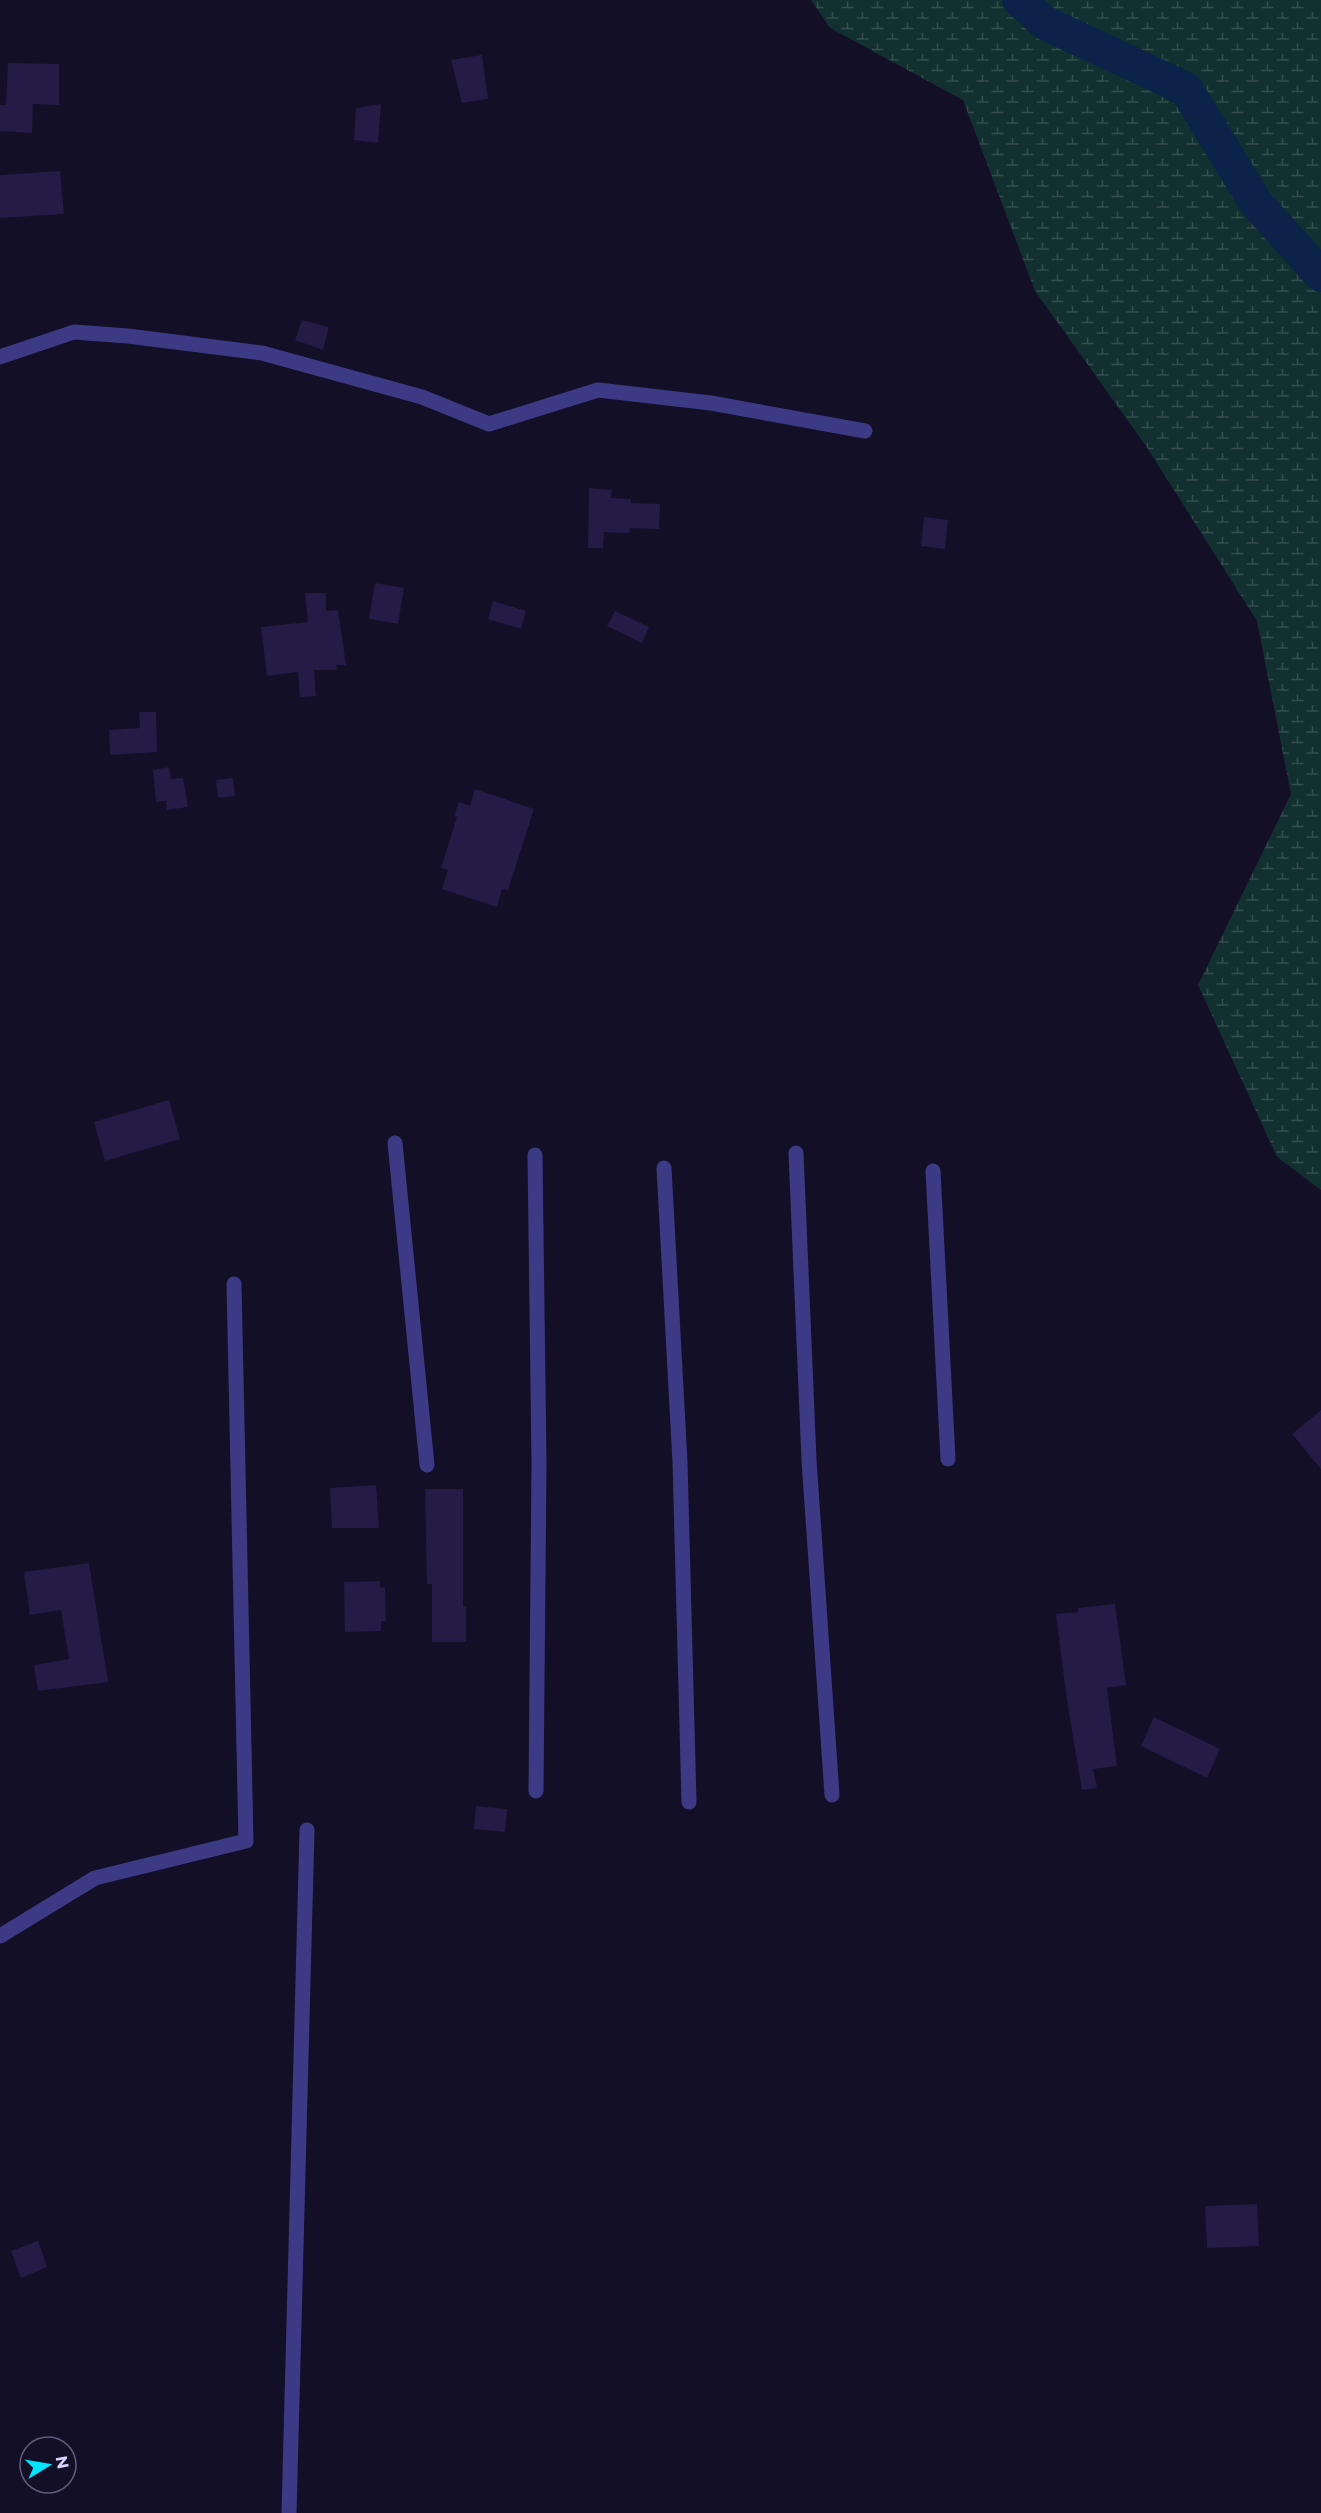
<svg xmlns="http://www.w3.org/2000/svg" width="1321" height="2513" font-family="Montserrat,sans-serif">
	<defs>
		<pattern id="wetland-marsh" width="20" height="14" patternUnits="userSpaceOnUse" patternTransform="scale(1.5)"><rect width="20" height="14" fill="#12302f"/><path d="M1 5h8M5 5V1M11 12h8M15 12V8" fill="none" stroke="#344d4e"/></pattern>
	</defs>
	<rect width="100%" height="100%" fill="#130f26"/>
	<path fill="url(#wetland-marsh)" d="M811 0H1321V1190L1277 1157 1198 985 1291 794 1257 621 1146 446 1035 291 963 100 830 28Z"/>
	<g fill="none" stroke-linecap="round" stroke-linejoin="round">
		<path stroke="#0c2248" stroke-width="34" d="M1019 0 1045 23 1186 89 1256 203 1321 275"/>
	</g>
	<path fill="#241b47" d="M482 55 488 99 462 103 451 60Z
		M8 63 59 64V105L33 104 32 133 0 131V105H6Z
		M381 104 378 143 354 140 356 108Z
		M60 171 64 214 0 218V175Z
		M302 320 329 327 323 350 295 340Z
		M589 488 612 490 611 498 631 499V503L660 504 659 529 630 528 629 533 604 532 603 548H588Z
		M924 517 948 520 945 549 921 546Z
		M375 583 404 588 398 624 369 619Z
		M305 593H326V611L338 610 346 665H336L337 670H314L316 696 300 697 298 672 267 676 261 627 308 622Z
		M493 601 526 611 521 629 488 619Z
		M615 611 649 627 642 643 607 626Z
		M139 712H156L157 752 110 755 109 730 140 728Z
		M169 767 171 779 183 778 188 807 167 810 166 801 156 802 153 770Z
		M233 778 235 796 218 798 216 780Z
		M475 789 534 809 508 890 502 889 497 907 442 889 448 870 441 868 457 817 454 816 459 802 470 806Z
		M169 1100 180 1139 105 1161 94 1122Z
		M1321 1410V1469L1292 1434Z
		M376 1485 379 1528H332L330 1488Z
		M425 1489H463V1607H466V1642H432V1584H427Z
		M89 1563 108 1682 38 1691 34 1665 69 1659 61 1610 30 1615 24 1572Z
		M380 1581V1588L385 1587 386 1621H381V1631L345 1632 344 1582Z
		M1115 1604 1126 1685 1107 1688 1117 1766 1093 1769 1097 1788 1082 1790 1067 1701 1056 1614 1078 1612V1608Z
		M1154 1717 1220 1749 1207 1778 1141 1746Z
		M476 1806 507 1809 505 1832 474 1829Z
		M1257 2204 1259 2246 1207 2248 1205 2206Z
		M38 2241 47 2267 21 2278 11 2251Z"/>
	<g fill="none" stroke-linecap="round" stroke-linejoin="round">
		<path stroke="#3d3a85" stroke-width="15" d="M0 357 74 332 128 336 262 353 422 397 489 424 598 390 711 403 865 431
			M395 1143 427 1465
			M796 1153 809 1460 832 1795
			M535 1155 539 1463 536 1791
			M664 1168 680 1462 689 1802
			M933 1171 948 1459
			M0 1936 95 1878 246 1841 234 1284
			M289 2513 307 1830"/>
	</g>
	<g transform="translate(48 2465) rotate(79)"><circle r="28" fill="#130f26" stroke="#625e7d" stroke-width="1.5"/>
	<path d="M0-4.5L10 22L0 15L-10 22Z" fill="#00e5ff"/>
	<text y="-9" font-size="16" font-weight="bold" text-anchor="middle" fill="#d9d4ff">N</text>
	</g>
</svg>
